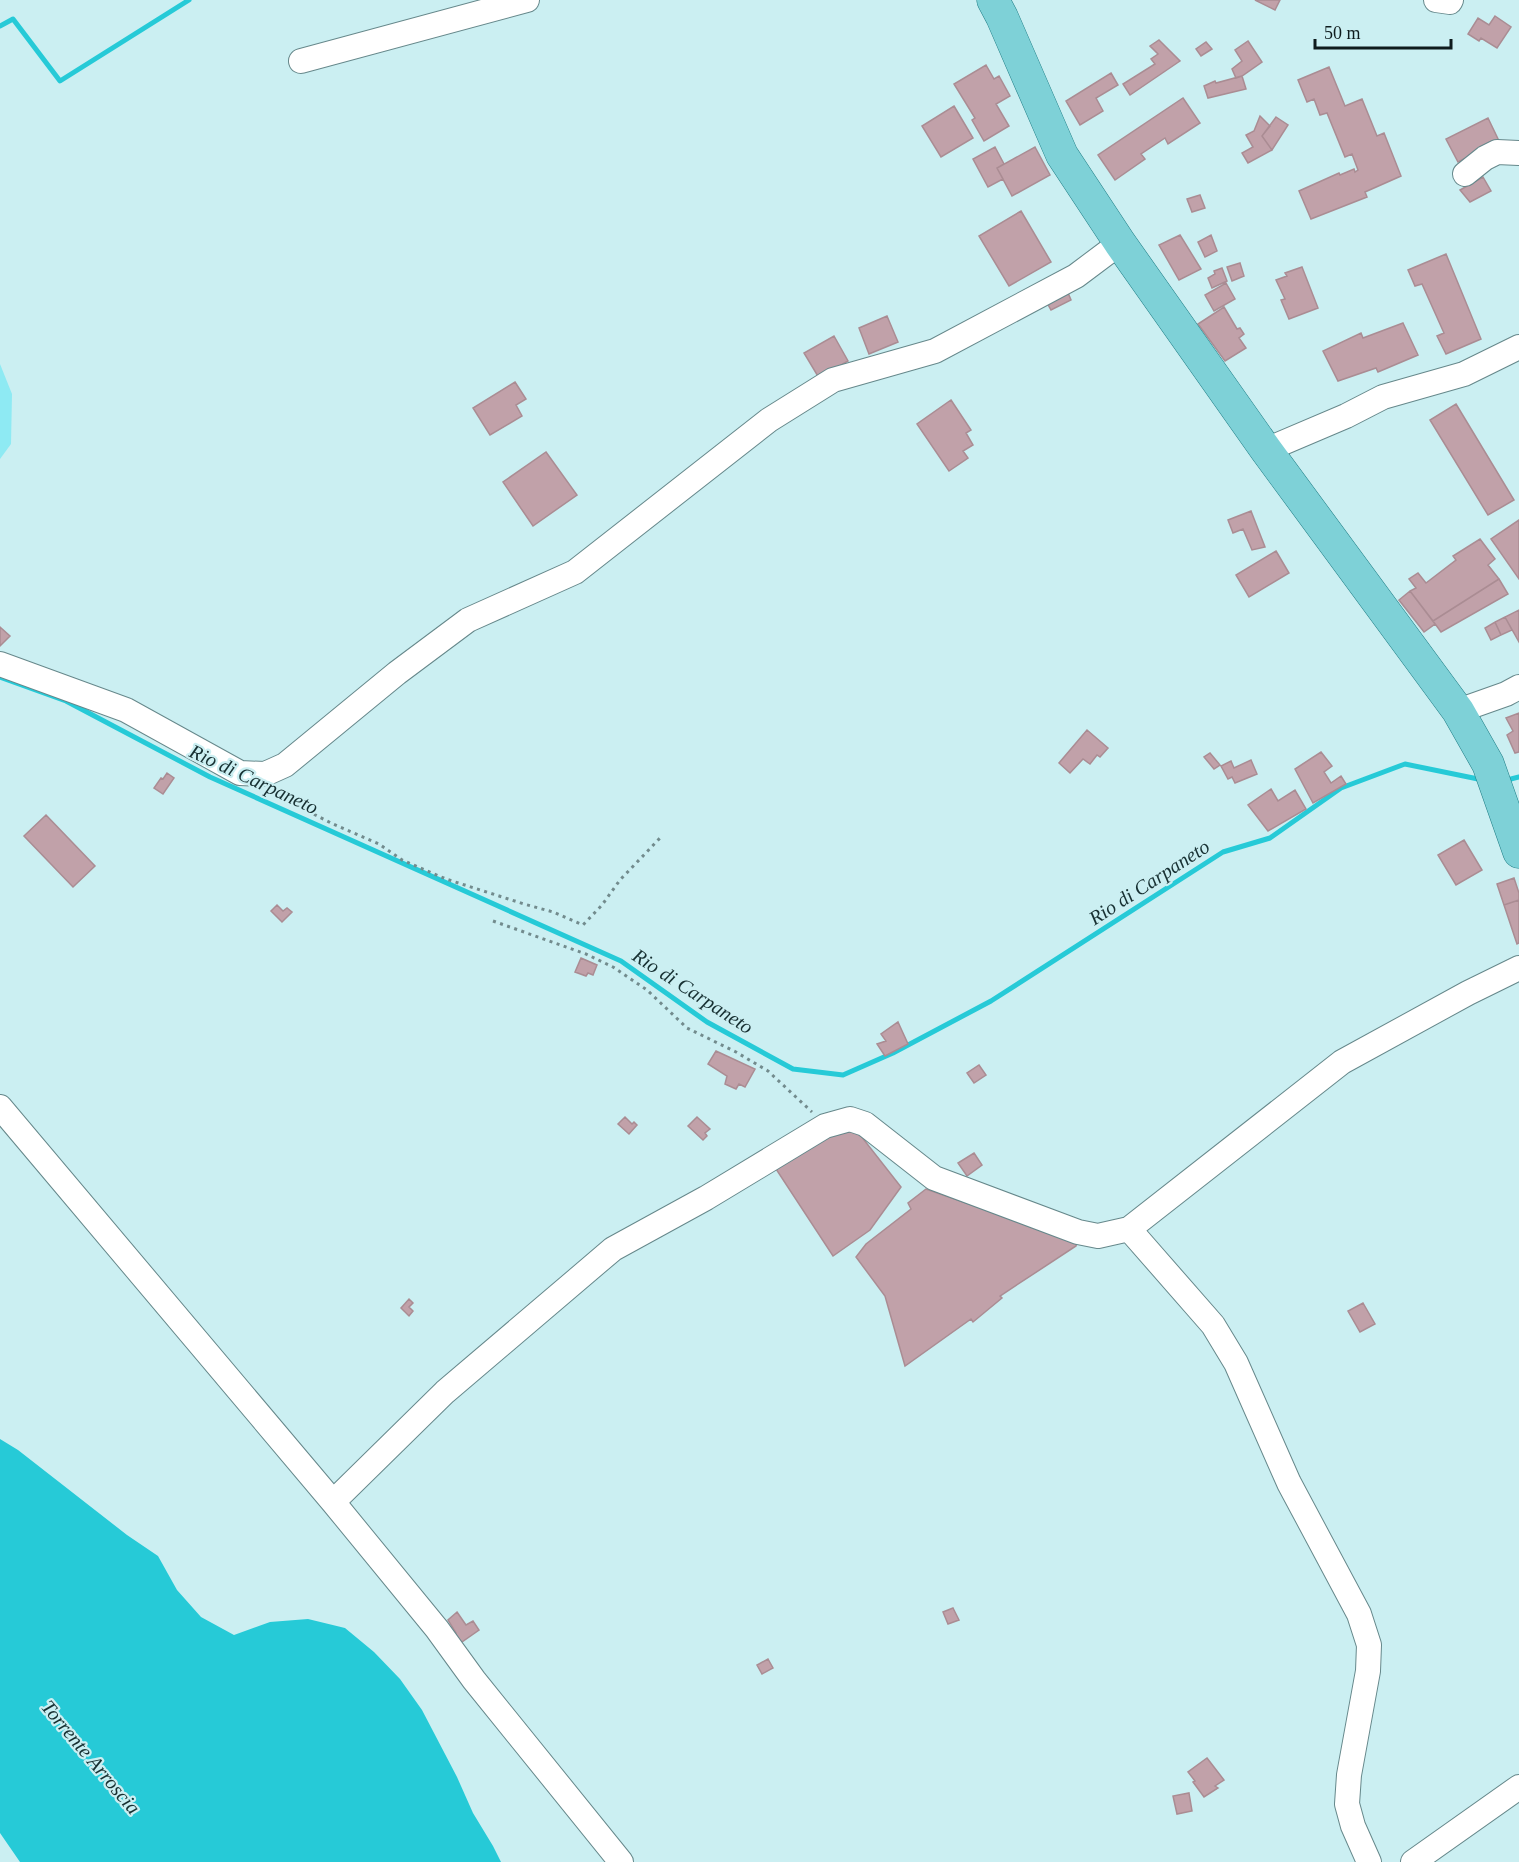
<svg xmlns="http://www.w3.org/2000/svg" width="1519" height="1862" font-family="'Times New Roman',serif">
	<rect width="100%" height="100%" fill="#cbeff2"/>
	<path fill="#8eeaf3" d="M0 364 12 394 11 444 0 459Z"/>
	<path fill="#26cad7" d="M0 1439 18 1450 127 1535 158 1556 177 1590 201 1617 234 1635 270 1622 308 1619 345 1628 374 1652 400 1679 422 1710 457 1777 473 1813 493 1846 501 1862H20L0 1833Z"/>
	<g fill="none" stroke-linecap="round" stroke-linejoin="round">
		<path stroke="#26cad7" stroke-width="5" d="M0 26 13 19 60 81 189 0
			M0 677 66 701 210 777 621 961 707 1022 793 1069 843 1075 893 1053 991 1001 1223 852 1270 838 1341 788 1405 764 1483 780
			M1503 781 1519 777"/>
	</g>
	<path fill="#c1a1a9" stroke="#aa8c93" stroke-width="1.5" d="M1255 0H1280L1275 10Z
		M1495 16 1511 27 1497 48 1481 38 1479 41 1468 34 1478 18 1489 25Z
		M1159 40 1180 61 1130 95 1123 84 1155 64 1151 59 1158 54 1150 46Z
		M1248 41 1262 62 1242 76 1236 78 1232 69 1242 61 1235 50Z
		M1206 42 1212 49 1201 56 1196 49Z
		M986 65 994 79 999 76 1010 96 996 104 1009 126 984 141 972 120 975 118 954 84Z
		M1329 67 1345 106 1362 99 1377 136 1384 133 1401 176 1365 192 1367 197 1311 219 1299 191 1339 173 1340 175 1354 169 1355 172 1358 170 1352 154 1345 157 1327 113 1320 115 1314 99 1307 102 1298 80Z
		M1111 73 1118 85 1096 98 1103 111 1080 125 1066 101Z
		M1242 76 1246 89 1208 98 1204 86 1215 81 1216 83Z
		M1183 98 1200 123 1168 144 1165 138 1141 154 1145 159 1115 180 1098 155Z
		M954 106 973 138 941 157 922 126Z
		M1260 116 1270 126 1262 136 1272 150 1248 163 1242 153 1253 147 1246 135 1254 131Z
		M1276 117 1288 125 1272 150 1262 136Z
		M1488 118 1499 141 1458 162 1446 139Z
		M995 147 1004 164 997 168 1003 179 988 187 973 159Z
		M1035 147 1050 175 1012 196 997 168Z
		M1483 177 1491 191 1470 202 1460 190Z
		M1200 195 1205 208 1192 212 1187 199Z
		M1021 211 1051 262 1009 286 979 236Z
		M1180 235 1201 269 1179 280 1159 245Z
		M1211 235 1217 251 1205 257 1198 242Z
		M1446 254 1481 339 1446 354 1437 336 1444 333 1422 284 1415 286 1408 270Z
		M1240 263 1244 276 1232 281 1227 267Z
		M1302 267 1318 308 1289 319 1281 300 1285 299 1276 280 1287 276 1285 273Z
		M1222 268 1227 281 1212 288 1208 278 1215 274 1214 271Z
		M1226 283 1235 299 1214 311 1205 295Z
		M1066 288 1071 300 1051 310 1045 299Z
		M1224 307 1237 329 1240 328 1244 334 1239 338 1246 348 1225 361 1198 324Z
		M887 316 898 342 869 354 859 328Z
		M1403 323 1418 355 1378 372 1376 368 1338 381 1323 351 1361 333 1363 338Z
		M834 336 848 361 819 378 804 353Z
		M515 382 526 399 516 405 522 416 490 435 473 408Z
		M951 400 971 430 966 433 973 445 963 451 968 458 949 471 917 424Z
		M1456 404 1514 500 1488 515 1430 420Z
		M546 452 577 495 533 526 503 482Z
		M1251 511 1265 547 1252 550 1243 529 1233 533 1228 520Z
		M1519 520V579L1491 539Z
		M1480 539 1495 559 1488 565 1499 579 1433 621 1410 591 1416 588 1409 579 1418 573 1426 583 1456 560 1453 556Z
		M1276 551 1289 573 1249 597 1236 575Z
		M1499 579 1508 594 1441 632 1433 621Z
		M1410 591 1435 624 1424 632 1399 600Z
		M1519 610V642L1505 617Z
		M1505 617 1512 630 1501 635 1495 622Z
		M1495 622 1501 635 1491 640 1485 628Z
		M0 627 10 636 0 646Z
		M1519 713V752L1515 753 1507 735 1513 731 1506 718Z
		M1087 730 1108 748 1100 757 1097 755 1090 764 1083 759 1070 773 1059 763Z
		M1321 752 1332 766 1324 772 1331 783 1341 776 1346 784 1313 803 1295 769Z
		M1210 753 1220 765 1214 769 1204 757Z
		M1251 760 1257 774 1235 783 1232 777 1228 779 1221 766 1231 761 1234 768Z
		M167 773 174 778 163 794 154 788 161 778 163 779Z
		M1271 789 1278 801 1295 790 1306 809 1268 831 1248 805Z
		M46 815 95 866 73 887 24 836Z
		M1464 840 1482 870 1456 885 1438 855Z
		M1514 878 1519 893V900L1504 905 1497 884Z
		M1519 900V943L1517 944 1504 905Z
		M277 905 283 911 287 908 292 912 282 922 271 911Z
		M581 958 597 965 593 975 588 973 586 976 575 972Z
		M898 1022 908 1044 885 1056 877 1044 886 1041 881 1034Z
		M716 1051 755 1069 745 1087 739 1084 736 1089 725 1084 727 1076 708 1064Z
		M979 1065 986 1075 974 1083 967 1073Z
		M625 1117 632 1124 634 1122 637 1125 629 1134 618 1124Z
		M697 1117 710 1129 705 1133 707 1136 703 1140 688 1126Z
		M852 1131 861 1136 901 1187 870 1230 833 1256 776 1169 822 1138Z
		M974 1153 982 1165 967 1176 958 1163Z
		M926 1189 1077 1242 1076 1246 1000 1296 1002 1298 973 1322 971 1319 905 1366 885 1296 856 1257 866 1244 911 1209 908 1203Z
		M409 1299 413 1303 409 1307 413 1311 409 1316 401 1308Z
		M1363 1303 1375 1324 1360 1332 1348 1311Z
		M953 1608 959 1620 948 1624 943 1612Z
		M457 1612 466 1625 473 1621 479 1630 459 1644 452 1636 456 1633 448 1620Z
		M768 1659 773 1668 762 1674 757 1665Z
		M1207 1758 1224 1780 1215 1786 1218 1788 1204 1797 1193 1782 1195 1781 1188 1772Z
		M1189 1793 1192 1811 1177 1814 1173 1796Z"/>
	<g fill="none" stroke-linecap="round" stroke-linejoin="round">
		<defs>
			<path id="minor" d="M1436 0 1450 2 1451 0
				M301 61 527 0
				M1465 174 1485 158 1497 152 1519 153
				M1266 450 1346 416 1383 397 1464 374 1519 347
				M0 664 126 710 240 773 265 774 285 765 397 673 468 620 575 572 769 420 833 380 935 351 1076 276 1120 243
				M1458 711 1506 694 1519 687
				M0 1107 333 1502 437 1629 474 1680 621 1862
				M1129 1229 1342 1062 1468 993 1519 968
				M333 1502 445 1392 613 1249 706 1198 825 1126 850 1119 865 1124 934 1178 1078 1232 1098 1236 1129 1229 1213 1325 1236 1363 1289 1483 1359 1614 1369 1645 1368 1671 1349 1775 1347 1804 1353 1826 1369 1862
				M1413 1862 1519 1787"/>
			<path id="major" d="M993 0 1002 17 1062 155 1120 243 1266 450 1458 711 1488 764 1519 852"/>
		</defs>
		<use href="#minor" stroke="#66888b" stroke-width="26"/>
		<use href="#major" stroke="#1f7d85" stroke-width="33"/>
		<path stroke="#728b8d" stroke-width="3" stroke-dasharray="3 4.5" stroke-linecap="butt" d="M275 792 288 801 333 824 379 844 402 860 446 879 524 904 553 912 583 925 602 905 620 880 661 837
			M493 921 586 954 613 967 647 990 687 1028 736 1052 768 1071 812 1112"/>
		<use href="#minor" stroke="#fff" stroke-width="24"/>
		<use href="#major" stroke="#7ed1d7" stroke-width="32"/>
	</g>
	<g text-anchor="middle" stroke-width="4.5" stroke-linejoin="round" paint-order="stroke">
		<g font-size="20" font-style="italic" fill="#173032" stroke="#cbeff2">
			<text transform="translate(254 779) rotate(25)" y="7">Rio di Carpaneto</text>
			<text transform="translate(1149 882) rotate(-33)" y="7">Rio di Carpaneto</text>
			<text transform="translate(693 991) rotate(33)" y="7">Rio di Carpaneto</text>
			<text transform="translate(91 1757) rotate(50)" y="7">Torrente Arroscia</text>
		</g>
	</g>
	<path d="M1315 39v9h136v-9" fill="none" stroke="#0e1b1d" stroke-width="3"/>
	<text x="1324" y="39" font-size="18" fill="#0e1b1d" stroke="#cbeff2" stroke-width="4.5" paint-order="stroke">50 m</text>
</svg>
